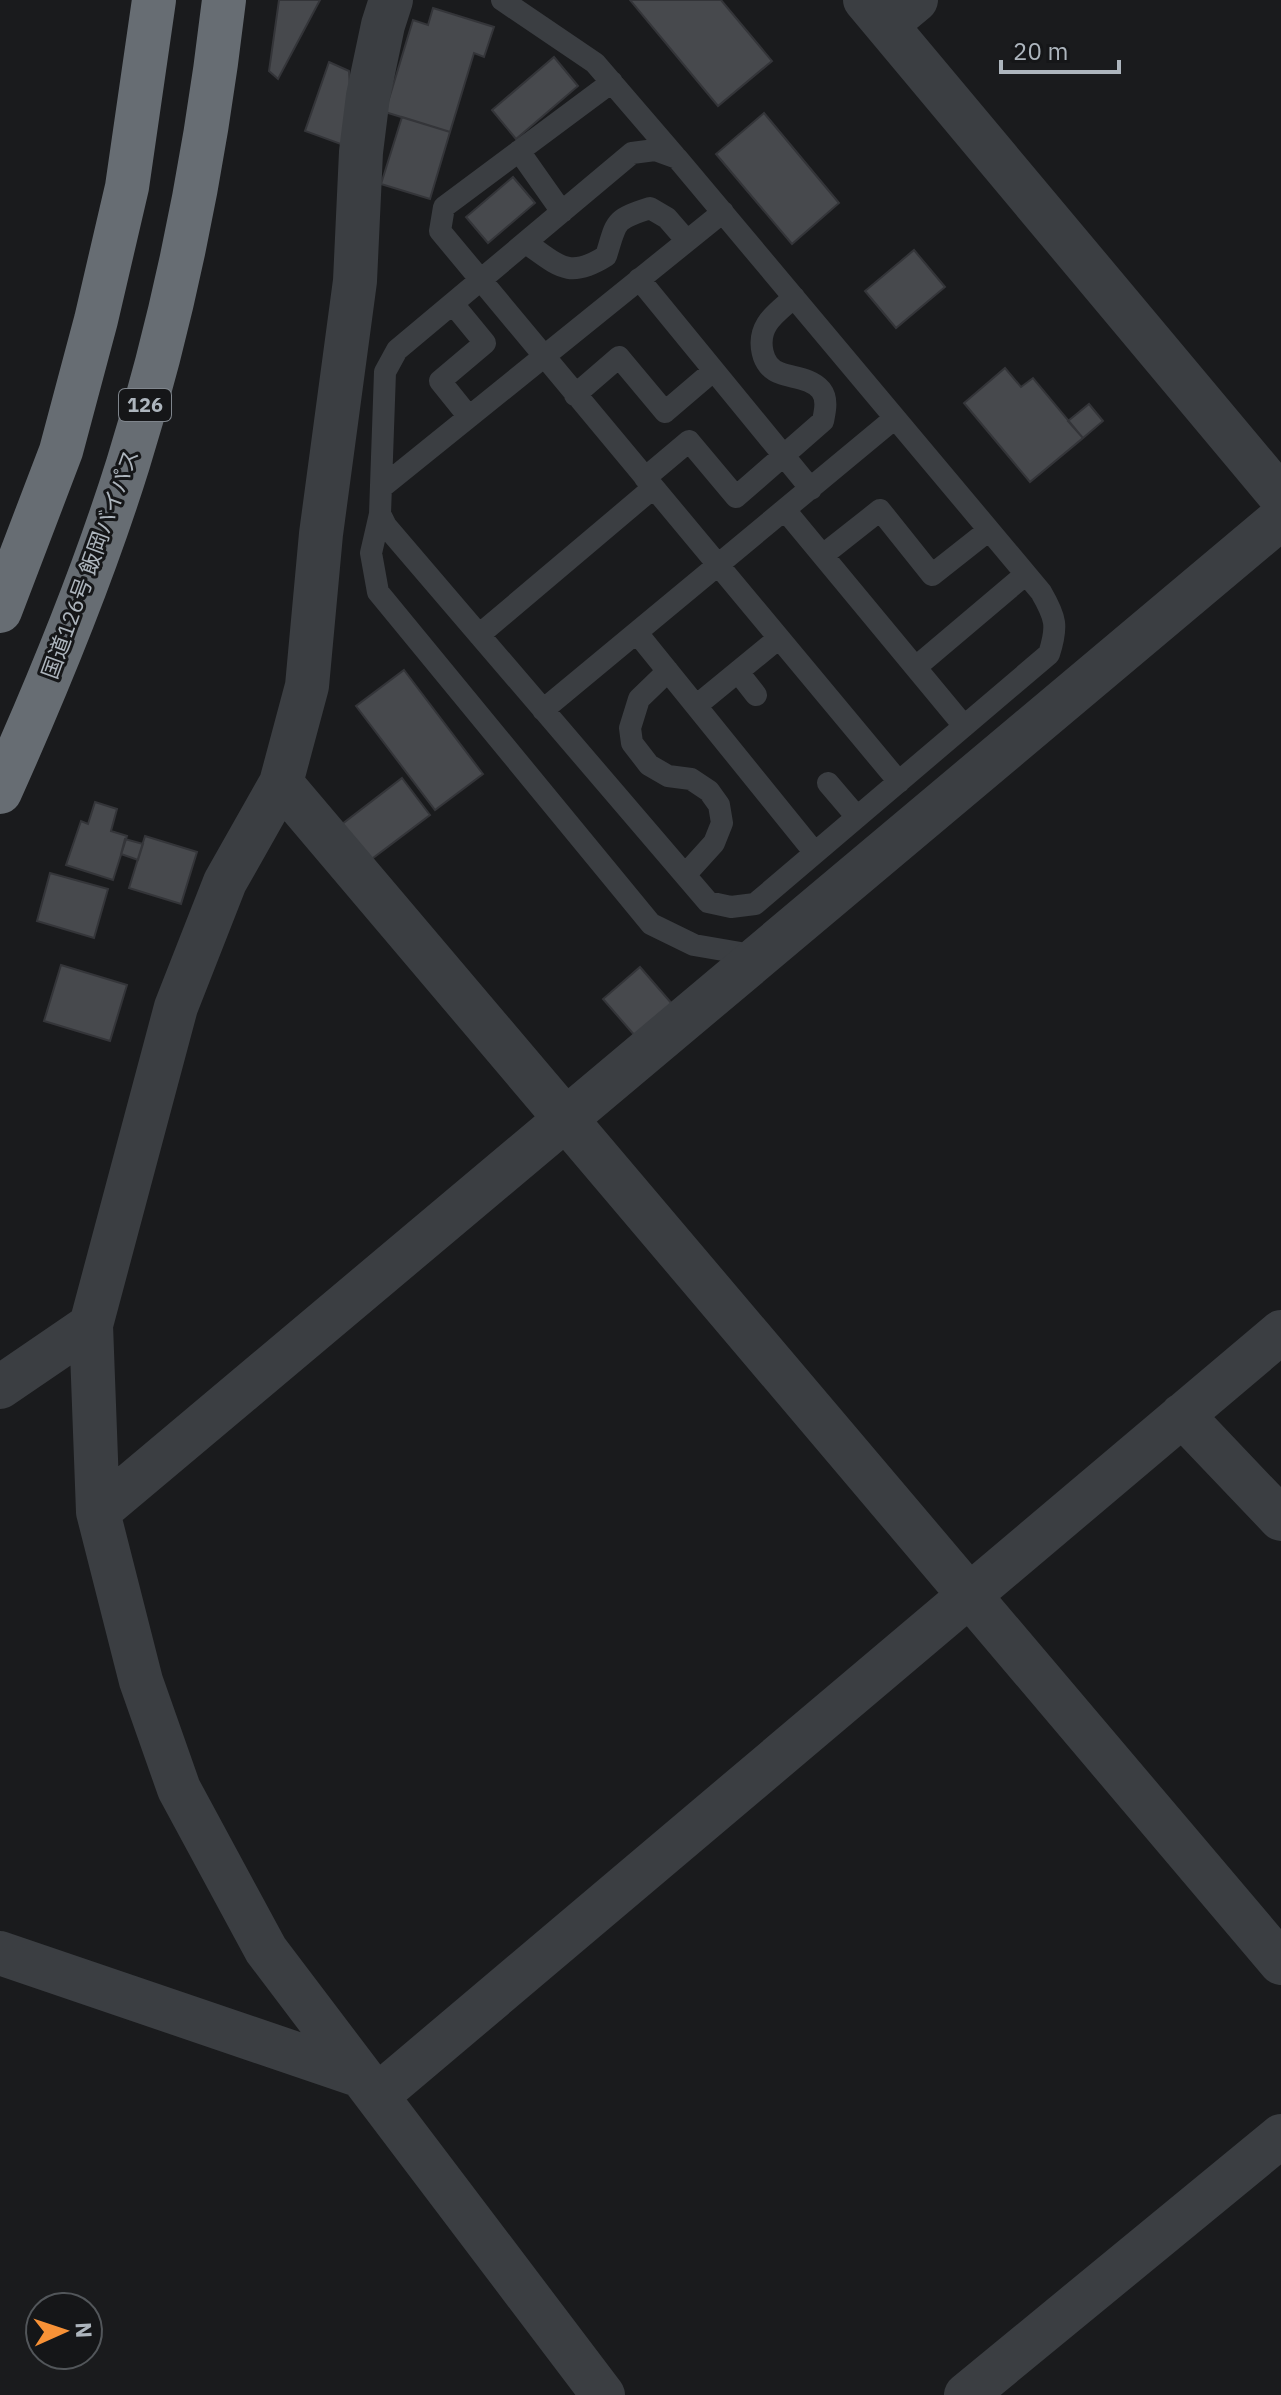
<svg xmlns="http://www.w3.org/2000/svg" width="1281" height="2395" font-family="'IBM Plex Sans','Noto Sans JP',sans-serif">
	<rect width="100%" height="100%" fill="#1a1b1d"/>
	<path fill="#47494d" stroke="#343539" stroke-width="2" d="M279 0H320L278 79 269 71Z
		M630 0H721L772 61 718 106Z
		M433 8 494 27 484 57 474 53 450 132 385 112 413 20 428 25Z
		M554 57 578 86 516 139 492 110Z
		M329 62 349 71 351 103 346 146 305 131Z
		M764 113 839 203 792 244 716 154Z
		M402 117 450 132 430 199 381 184Z
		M513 177 535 203 488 243 466 217Z
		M914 250 945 287 896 328 865 291Z
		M1005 368 1021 387 1033 378 1083 438 1030 482 964 403Z
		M1089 404 1103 421 1083 438 1068 421Z
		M404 670 483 774 435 810 356 706Z
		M402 778 430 815 365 864 337 828Z
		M95 802 117 809 111 831 127 836 113 880 66 865 81 821 88 824Z
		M145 836 197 852 181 904 129 888Z
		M125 839 143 844 138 860 121 854Z
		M50 873 108 889 94 938 37 921Z
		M61 965 127 985 110 1041 44 1021Z
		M640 967 673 1005 636 1037 603 999Z"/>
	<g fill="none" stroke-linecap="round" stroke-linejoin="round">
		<path stroke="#3b3e42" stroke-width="22" d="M502 0 595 63 675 156
			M612 82 444 207 440 231 899 782
			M655 150 677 158 1041 592C1056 618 1058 626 1049 654L755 904 731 907 708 902 386 526 380 514 385 372 397 350 632 153Z
			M519 151 562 212
			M526 243C558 265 568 280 606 256 617 221 613 220 650 208L667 218 687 241
			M639 279 811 489
			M453 304 485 343 440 381 469 417
			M575 395 619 357 665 412 713 371
			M645 478 689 441 736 497 823 421C825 411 828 399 821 390 811 378 793 378 780 373 761 367 757 340 767 324 773 314 786 305 794 297
			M381 488 723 212
			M785 510 964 726
			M380 514 371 553 378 592 651 924 694 945 758 956
			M823 555 880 510 932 575 989 530
			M637 633 815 853
			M479 635 653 488
			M916 667 1026 574
			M668 671 639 699 630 728 632 743 649 765 668 776 691 779 709 791 719 805 722 823 714 843 685 875
			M738 672 756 695
			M696 706 779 638
			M543 710 895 418
			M828 783 857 817"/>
		<path stroke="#3b3e42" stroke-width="44" d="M391 0 383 25 368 96 361 152 355 281 321 534 307 686 281 783 225 882 176 1007 91 1325 98 1512 141 1681 179 1789 266 1950 603 2395
			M865 0 1281 497
			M886 25 916 0
			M281 783 1281 1963
			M0 1387 91 1325
			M1182 1415 1281 1519
			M98 1512 1281 518
			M0 1953 361 2076
			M377 2096 1281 1332
			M966 2395 1281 2136"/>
		<path stroke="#676d73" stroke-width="44" d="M0 611 61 451 96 320 127 187 154 0
			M0 792C48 685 93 576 128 464 175 313 206 156 224 0"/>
	</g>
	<g text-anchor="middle" stroke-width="6" stroke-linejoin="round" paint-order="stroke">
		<rect fill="#151618" stroke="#7f858c" stroke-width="2" x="119" y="389" width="52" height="32" rx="6"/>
		<g font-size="20" font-weight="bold" fill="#adb5bd">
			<text x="145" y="412">126</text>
		</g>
		<g font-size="22" fill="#adb5bd" stroke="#151618">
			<text transform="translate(90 564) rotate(-70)" y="8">国道126号 飯岡バイパス</text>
		</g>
	</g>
	<g transform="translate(64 2331) rotate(87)"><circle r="38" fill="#151618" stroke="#52565a" stroke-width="2"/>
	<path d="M0-6L14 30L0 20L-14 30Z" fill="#f89237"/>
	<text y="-12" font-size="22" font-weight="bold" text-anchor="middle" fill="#adb5bd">N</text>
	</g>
	<path d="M1001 60v12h118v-12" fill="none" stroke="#adb5bd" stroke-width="4"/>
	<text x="1013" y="60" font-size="24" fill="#adb5bd" stroke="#151618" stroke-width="6" paint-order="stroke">20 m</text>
</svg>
